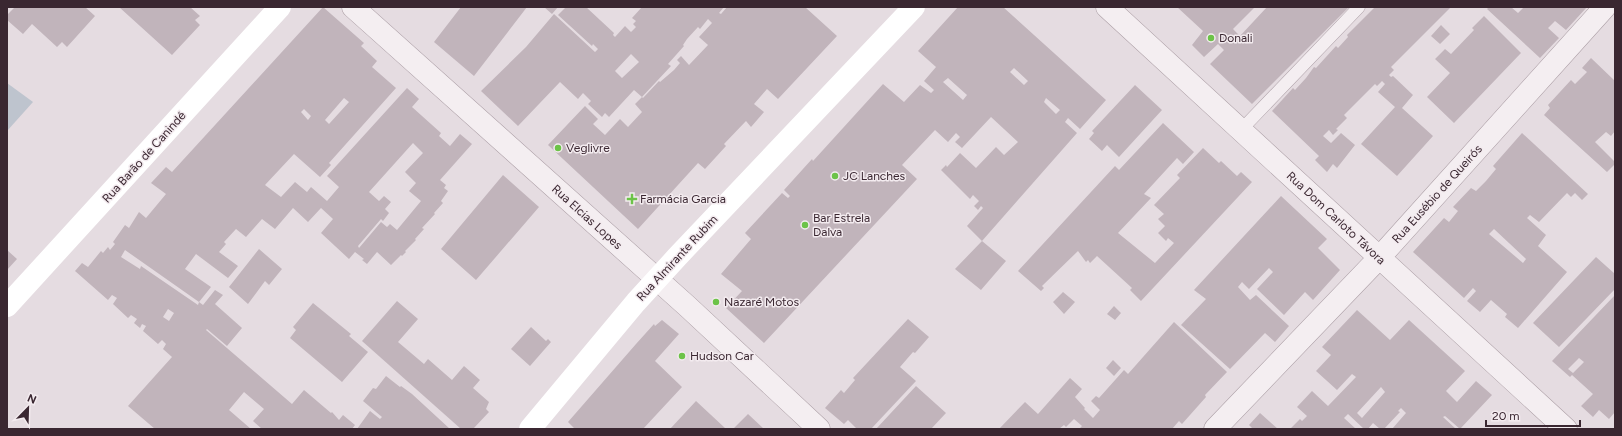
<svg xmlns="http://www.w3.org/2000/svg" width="1622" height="436" font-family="Figtree,sans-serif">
	<rect width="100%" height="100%" fill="#e5dce1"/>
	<path fill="#bec4ce" d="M7 83 33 102 7 131Z"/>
	<path fill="#c1b4bb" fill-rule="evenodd" d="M15 7H85L95 16 67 47 62 42 57 47 32 24 23 34 7 20V15Z
		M119 7H190L200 16 195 20 200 25 172 55Z
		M323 7 364 43 361 46 377 61 372 67 396 88 329 163 331 165 320 177 294 154 265 185 281 197 295 182 307 192 311 187 327 201 339 187 327 176 407 88 419 99 412 107 441 133 439 136 450 146 460 134 472 144 440 180 446 185 444 188 448 191 441 201 443 203 434 213 435 214 422 228 424 229 415 239 416 240 405 251 406 252 402 256 401 255 391 265 377 252 367 264 362 260 364 259 355 252 349 259 321 233 333 219 321 208 308 222 293 208 275 229 262 219 246 237 236 229 224 242 226 244 219 252 238 266 228 278 196 254 185 269 211 287 199 302 125 250 121 257 140 269 141 266 198 305 199 302 203 305 215 290 223 295 215 304 242 328 227 346 207 329 206 330 292 404 304 390 331 413 332 412 339 420 343 415 355 425 352 429H262L253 421 264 409 244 392 229 410 251 429H155L128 406 172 357 163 349 166 344 162 340 158 344 143 331 146 326 142 324 140 328 134 323 137 319 131 315 128 318 113 304 117 298 112 295 108 300 75 271 82 263 88 267 101 251 103 253 108 247 110 250 115 244 113 242 125 225 129 228 139 212 146 218 166 194 151 183 166 167 172 172ZM344 98 349 102 329 124 325 120ZM304 109 311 116 308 120 301 112ZM413 143 423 153 405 172 416 183 409 191 421 201 397 230 390 224 387 227 381 222 359 248 358 246 381 219 383 221 389 213 385 209 391 202 384 196 379 201 369 192ZM168 309 174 313 169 321 163 317Z
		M461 7H527L474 76 434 42Z
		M544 7H558L552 14Z
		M566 7H586L614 33 613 35 615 37 625 26 631 32 636 27 633 24 636 21 632 18 642 7H724L719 13 721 14 727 7H805L837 36 778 99 767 89 754 104 764 112 751 127 746 121 724 144 726 146 705 169 698 163 638 229 548 145 585 106 598 119 593 124 605 135 620 119 628 127 642 112 635 104 642 97 634 90 609 117 605 113 602 117 588 104 591 101 583 93 578 99 560 82 518 126 481 91 526 47 554 14 595 52 598 49 593 44 592 46 558 15ZM708 19 712 23 699 37 708 45 689 65 681 56 677 60 680 63 674 70 660 82 659 81 643 98 642 97 671 66 668 64 684 46 683 45 687 39 698 27 700 29ZM631 54 639 62 622 78 615 71Z
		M958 7H1003L1106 100 1080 129 1068 118 1065 122 1077 133 982 241 967 226 983 208 981 206 978 210 974 206 979 201 973 195 970 199 941 170 946 165 947 167 960 153 976 168 996 147 1004 155 1018 142 991 117 962 148 955 142 960 137 956 133 948 142 935 130 902 165 917 179 764 343 726 308 742 291 721 274 751 239 745 233 782 193 788 198 790 196 784 190 812 159 813 161 883 84 904 102 920 85 931 93 934 90 924 81 936 67 918 51ZM1014 68 1028 81 1024 85 1010 72ZM948 78 967 95 963 100 943 82ZM1046 98 1060 110 1056 114 1044 102Z
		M1177 7H1255L1233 29 1240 36 1267 7H1349L1252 104 1210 64 1224 50 1218 44 1204 57 1192 45 1203 31Z
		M1375 7H1451L1391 67 1394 70 1389 75 1391 77 1393 76 1413 95 1402 108 1433 136 1397 176 1361 144 1395 107 1378 92 1385 84 1382 81 1377 86 1375 84 1344 115 1347 118 1336 129 1338 130 1333 135 1329 130 1323 136 1331 143 1341 133 1355 145 1337 168 1333 164 1327 172 1315 160 1319 156 1272 111 1293 88 1295 90 1306 78 1314 67 1316 68 1336 46 1338 48 1348 37 1347 35Z
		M1489 7H1511L1518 13 1524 7H1587L1566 30 1555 21 1548 28 1559 38 1540 58 1487 9Z
		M1484 16 1521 53 1454 123 1427 97 1450 73 1435 59 1445 49 1451 54 1474 30 1472 28Z
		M1441 25 1450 34 1440 44 1431 36Z
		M1591 58 1615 81V131L1611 136 1606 132 1595 142 1615 162V164L1607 172 1544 115 1550 108 1548 105 1571 80 1575 84 1587 72 1582 68Z
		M1135 85 1162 110 1119 157 1107 145 1102 151 1089 139 1094 133 1092 131Z
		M1163 123 1194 152 1183 164 1177 158 1144 194 1151 198 1118 233 1155 263 1174 243 1168 238 1166 241 1158 233 1165 226 1158 219 1164 214 1154 205 1180 178 1177 175 1203 148 1219 163 1221 161 1237 176 1241 172 1252 182 1141 301 1130 290 1132 288 1097 256 1090 263 1088 260 1086 262 1078 251 1042 286 1044 288 1041 291 1018 271 1115 166 1119 170Z
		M1522 133 1588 194 1582 200 1575 193 1571 197 1567 193 1539 222 1530 215 1527 218 1546 235 1538 246 1567 272 1518 328 1505 317 1507 314 1491 300 1480 312 1467 301 1476 291 1473 288 1464 298 1413 252 1444 218 1449 222 1458 211 1453 207 1471 188 1476 191 1486 181 1496 169 1493 166ZM1494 229 1525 258 1526 259 1523 263 1489 234Z
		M503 175 539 207 476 280 441 249Z
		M1281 196 1327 239 1318 248 1340 270 1313 300 1305 292 1284 315 1257 289 1273 272 1269 268 1249 289 1242 282 1238 287 1250 300 1256 295 1289 326 1275 342 1265 333 1230 369 1181 325 1206 299 1194 290Z
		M982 241 1006 261 981 290 955 269Z
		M259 249 282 269 269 285 265 281 248 304 229 287Z
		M7 250 17 259 7 270Z
		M1596 257 1615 274V289L1559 347 1533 323Z
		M1063 292 1075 302 1064 314 1053 302Z
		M1615 295V412L1609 419 1599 410 1593 417 1581 406 1593 394 1572 375 1570 377 1552 361ZM1579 358 1584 362 1573 373 1568 369Z
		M397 301 418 319 398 342 424 364 428 359 452 380 464 366 480 380 473 388 489 402 486 409 489 412 473 429H461L362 341Z
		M313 303 351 334 349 336 368 352 342 382 290 338 296 330 293 327Z
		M1114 306 1121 313 1115 320 1107 314Z
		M1357 310 1390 340 1409 320 1465 371 1446 391 1457 402 1476 381 1492 395 1460 429 1445 416 1443 417 1456 429H1392L1406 413 1401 408 1398 411 1400 412 1384 429H1380L1373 423 1368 429H1364L1348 414 1344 418 1356 429H1290L1300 419 1302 421 1307 416 1297 407 1312 391 1328 406 1356 377 1352 374 1337 390 1316 371 1331 355 1322 347ZM1381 387 1385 392 1362 418 1357 413Z
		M908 319 929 337 915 353 913 352 900 367 916 381 871 429H857L848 420 844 424 825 408 841 390 844 393 855 380 853 378Z
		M662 320 679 334 655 361 682 387 643 429H575L568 422 636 344 654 324 655 326Z
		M1174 322 1227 372 1205 395 1206 397 1182 424 1179 421 1172 429H1079L1082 426 1074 419 1066 427 1064 425 1059 429H999L1025 402 1038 414 1070 378 1082 389 1075 397 1085 408 1084 409 1093 418 1100 410 1091 401 1096 396 1099 398 1124 370 1128 374Z
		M531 327 546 341 548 339 551 342 530 366 511 349Z
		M1113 360 1121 368 1114 376 1106 368Z
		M386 376 400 387 401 386 412 394 450 429H357L370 411 380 419 382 417 363 401 373 388 376 389Z
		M916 386 946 413 931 429H876Z
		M696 401 725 428 724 429H670Z
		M1260 413 1278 429H1253L1249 425Z
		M748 414 764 429H733Z"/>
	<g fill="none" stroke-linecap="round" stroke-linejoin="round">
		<defs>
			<path id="service" d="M1242 129 1359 7"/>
			<path id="minor" d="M353 7 687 306 819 429
				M1107 7 1566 429
				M1215 429 1379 258 1605 7"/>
		</defs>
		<use href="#service" stroke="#ab9ea5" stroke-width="13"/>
		<use href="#minor" stroke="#ab9ea5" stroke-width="23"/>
		<use href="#service" stroke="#f4eef1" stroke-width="12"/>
		<use href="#minor" stroke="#f4eef1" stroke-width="22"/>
		<path stroke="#fff" stroke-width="22" d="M7 306 280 7
			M530 429 636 302 677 257 914 7"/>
	</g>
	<g fill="#6cc348" stroke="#f3ebef" stroke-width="1.5">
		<circle cx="1211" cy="38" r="4"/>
		<circle cx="558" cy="148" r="4"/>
		<circle cx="835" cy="176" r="4"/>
		<path d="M630 193h4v4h4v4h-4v4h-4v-4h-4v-4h4z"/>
		<circle cx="805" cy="225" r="4"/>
		<circle cx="716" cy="302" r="4"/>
		<circle cx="682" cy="356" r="4"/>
	</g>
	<g text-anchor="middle" stroke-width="3" stroke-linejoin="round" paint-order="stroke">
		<g font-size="12" fill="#3a2731" stroke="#f3ebef" text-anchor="start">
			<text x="1219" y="42">Donali</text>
			<text x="566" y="152">Veglivre</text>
			<text x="843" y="180">JC Lanches</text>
			<text x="640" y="203">Farmácia Garcia</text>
			<text x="813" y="222">Bar Estrela<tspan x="813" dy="14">Dalva</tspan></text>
			<text x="724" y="306">Nazaré Motos</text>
			<text x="690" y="360">Hudson Car</text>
		</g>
		<g font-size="12" fill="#3a2731" stroke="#f3ebef">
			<text transform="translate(144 157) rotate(-48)" y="4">Rua Barão de Canindé</text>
			<text transform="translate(1437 194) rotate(-48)" y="4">Rua Eusébio de Queirós</text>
			<text transform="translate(587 217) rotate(42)" y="4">Rua Elcias Lopes</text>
			<text transform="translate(1336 218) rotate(43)" y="4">Rua Dom Carloto Távora</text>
			<text transform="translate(677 258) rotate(-47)" y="4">Rua Almirante Rubim</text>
		</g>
	</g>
	<rect width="1622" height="436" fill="none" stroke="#3a2731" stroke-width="16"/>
	<g transform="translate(28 408) rotate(23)" stroke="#f3ebef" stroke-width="3" paint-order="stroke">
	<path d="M0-3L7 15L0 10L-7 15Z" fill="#3a2731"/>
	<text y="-6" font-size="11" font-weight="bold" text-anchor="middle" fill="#3a2731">N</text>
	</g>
	<path d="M1486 420v6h94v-6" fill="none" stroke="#3a2731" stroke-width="2"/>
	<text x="1492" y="420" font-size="12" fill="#3a2731" stroke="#f3ebef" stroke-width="3" paint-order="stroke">20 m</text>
</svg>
